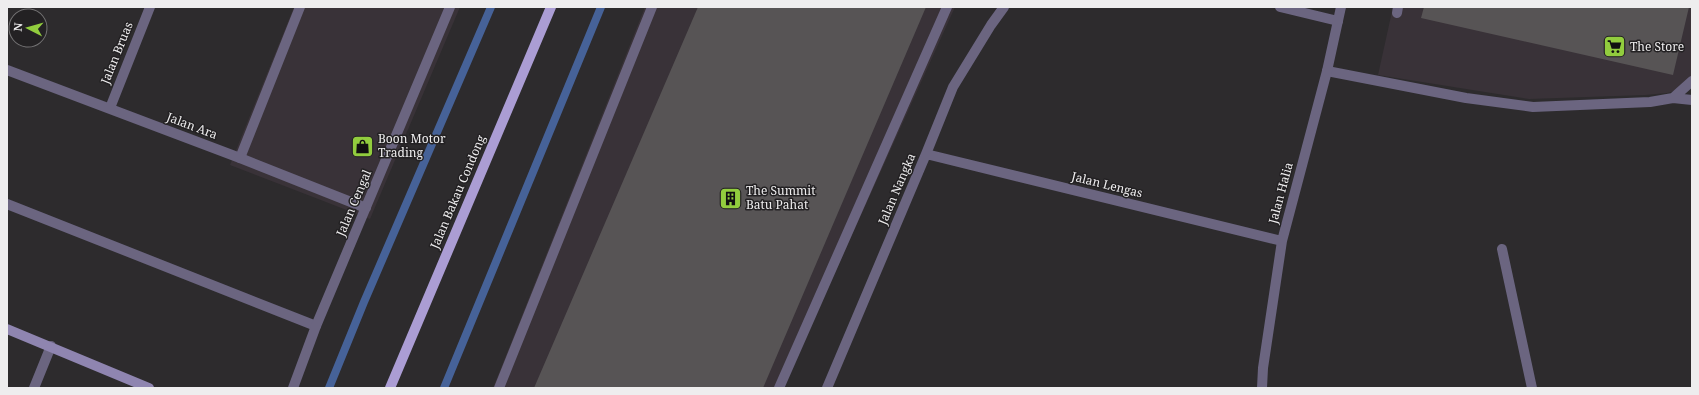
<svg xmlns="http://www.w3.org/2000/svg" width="1699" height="395" font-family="'Noto Serif',serif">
	<rect width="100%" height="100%" fill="#2d2b2d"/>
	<path fill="#393238" d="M294 7H460L370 219 230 165Z
		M645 7H955L783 388H493Z
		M1393 7H1692V87L1667 93 1645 95 1529 99 1378 75Z"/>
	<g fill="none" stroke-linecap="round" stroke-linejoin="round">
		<path stroke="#466298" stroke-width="8" d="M329 388 364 302 491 7
			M444 388 601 7"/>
	</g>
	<path fill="#575455" d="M698 7H926L763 388H534Z
		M1424 7H1689L1673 75 1421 18Z"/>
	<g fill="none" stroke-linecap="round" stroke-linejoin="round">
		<path stroke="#6b6580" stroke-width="10" d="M1280 7 1338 21
			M1397 13 1398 7
			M1327 71 1466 98 1533 107 1650 102 1673 98 1692 81
			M1673 98 1692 100
			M240 158 300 7
			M7 204 316 326
			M499 388 652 7
			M779 388 947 7"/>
		<path stroke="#6b6580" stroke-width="10" d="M7 70 240 158 366 208
			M110 108 150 7
			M926 154 1282 241
			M1502 249 1532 388
			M34 388 51 346
			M293 388 316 326 450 7
			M827 388 926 154 953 87 991 25 1004 7
			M1262 388 1263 368 1282 241 1327 71 1341 7"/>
		<path stroke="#8f85b0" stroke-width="10" d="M7 329 149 388"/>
		<path stroke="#ab9dd4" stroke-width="10" d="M390 388 551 7"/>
	</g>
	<defs>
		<symbol id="supermarket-square" viewBox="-11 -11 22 22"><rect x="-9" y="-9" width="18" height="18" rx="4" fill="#92cd3e" stroke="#232123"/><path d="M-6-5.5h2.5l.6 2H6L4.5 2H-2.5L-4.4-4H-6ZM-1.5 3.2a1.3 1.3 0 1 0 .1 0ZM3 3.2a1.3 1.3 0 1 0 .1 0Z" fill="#111"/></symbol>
		<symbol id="shop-square" viewBox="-11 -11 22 22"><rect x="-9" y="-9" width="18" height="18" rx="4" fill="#92cd3e" stroke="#232123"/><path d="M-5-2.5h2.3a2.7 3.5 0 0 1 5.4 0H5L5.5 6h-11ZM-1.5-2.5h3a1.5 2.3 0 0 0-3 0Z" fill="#111"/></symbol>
		<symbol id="building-square" viewBox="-11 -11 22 22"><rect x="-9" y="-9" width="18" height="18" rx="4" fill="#92cd3e" stroke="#232123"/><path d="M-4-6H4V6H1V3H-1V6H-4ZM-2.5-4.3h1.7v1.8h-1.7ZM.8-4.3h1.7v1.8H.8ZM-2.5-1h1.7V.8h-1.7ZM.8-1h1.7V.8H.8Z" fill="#111"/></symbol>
	</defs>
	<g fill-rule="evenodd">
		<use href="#supermarket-square" x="1602" y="34" width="25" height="25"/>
		<use href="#shop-square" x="350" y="134" width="25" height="25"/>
		<use href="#building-square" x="718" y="186" width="25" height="25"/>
	</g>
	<g text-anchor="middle" stroke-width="3" stroke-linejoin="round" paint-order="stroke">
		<g font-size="12" fill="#eeedee" stroke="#232123" text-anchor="start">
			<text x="1630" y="51">The Store</text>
			<text x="378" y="143">Boon Motor<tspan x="378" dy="14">Trading</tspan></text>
			<text x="746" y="195">The Summit<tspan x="746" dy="14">Batu Pahat</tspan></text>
		</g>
		<g font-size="12" fill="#eeedee" stroke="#232123">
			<text transform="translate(117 53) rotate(-68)" y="4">Jalan Bruas</text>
			<text transform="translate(192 126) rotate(21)" y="4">Jalan Ara</text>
			<text transform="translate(1107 185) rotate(14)" y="4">Jalan Lengas</text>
			<text transform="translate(897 189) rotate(-67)" y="4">Jalan Nangka</text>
			<text transform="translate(458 192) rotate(-67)" y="4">Jalan Bakau Condong</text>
			<text transform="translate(1281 193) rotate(-75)" y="4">Jalan Halia</text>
			<text transform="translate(354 203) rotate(-67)" y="4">Jalan Cengal</text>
		</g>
	</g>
	<rect width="1699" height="395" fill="none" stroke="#eeedee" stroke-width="16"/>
	<g transform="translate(28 28) rotate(276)"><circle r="19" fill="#232123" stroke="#747374"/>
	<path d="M0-3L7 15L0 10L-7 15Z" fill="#92cd3e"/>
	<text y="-6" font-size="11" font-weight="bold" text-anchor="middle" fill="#eeedee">N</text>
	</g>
</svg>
